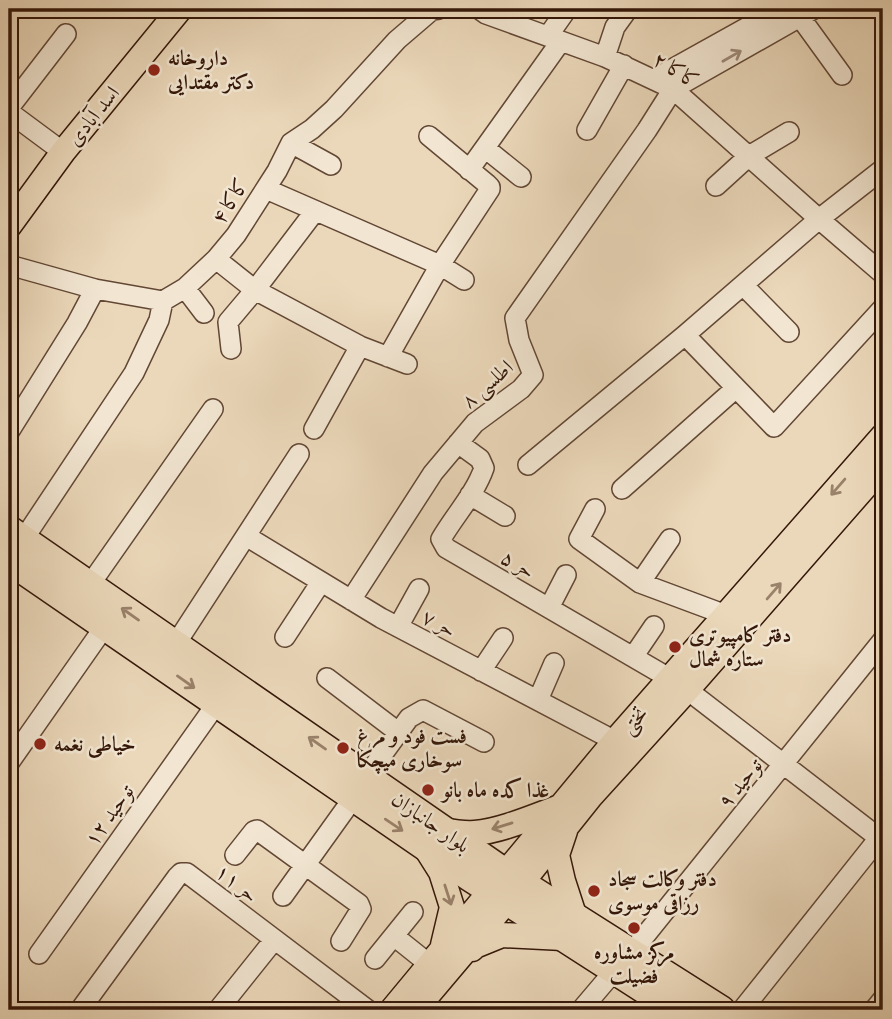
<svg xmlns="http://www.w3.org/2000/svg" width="892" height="1019" font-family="'IM FELL DW Pica',Amiri,serif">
	<rect width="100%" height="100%" fill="#ebd8ba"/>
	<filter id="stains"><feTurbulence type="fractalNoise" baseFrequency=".00286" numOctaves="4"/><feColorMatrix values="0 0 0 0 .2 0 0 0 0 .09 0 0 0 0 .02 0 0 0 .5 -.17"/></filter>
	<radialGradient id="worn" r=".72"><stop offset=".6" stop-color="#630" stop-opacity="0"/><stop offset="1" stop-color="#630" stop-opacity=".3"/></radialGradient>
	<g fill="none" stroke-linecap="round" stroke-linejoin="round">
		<defs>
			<path id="minor" d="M479 9 486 14 605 57 673 89 819 219 883 274
				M800 17 842 75
				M548 36 567 9
				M605 57 615 27 628 9
				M654 79 780 9
				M9 108 66 34
				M9 112 63 152
				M587 130 624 65
				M291 143 331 165
				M485 148 521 177
				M469 170 561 41
				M716 186 749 156 789 132
				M266 189 440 265 464 280
				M216 259 255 290 360 346 407 364
				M9 265 95 289 163 301 185 288 216 259 236 235 277 171 291 143 312 129 334 109 397 40 432 10 439 9
				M743 285 789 332
				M185 288 204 313
				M685 335 774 427 883 308
				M231 349 228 322 255 290 315 211
				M388 357 440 265 490 189V187L487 184 429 136
				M314 429 360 346
				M9 432 77 323 95 289
				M458 443 480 459 484 468C475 494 455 515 441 539L446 548 681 685 883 841
				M528 465 685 335 819 219 883 169
				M622 489 736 388
				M470 495 505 516
				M595 509 579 539 640 583 726 615
				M246 536 381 618 615 741
				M23 540 134 373 159 320 163 301
				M640 583 670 539
				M89 586 213 409
				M351 600 433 473 475 423 521 389 533 375 519 340 515 318 647 130 673 89 814 9
				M549 608 566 575
				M398 627 419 589
				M285 637 321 582
				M175 645 299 454
				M633 657 654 626
				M481 671 503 638
				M327 678 398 732
				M538 700 554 663
				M9 763 105 626
				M366 777 409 718 423 710 484 742
				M235 855 254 831 257 830 359 904 361 909 341 941
				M283 896 354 797
				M394 936 429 964
				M631 953 883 640
				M39 954 217 703
				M375 959 413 912
				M80 1010 177 877 181 873H187L368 1010
				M218 1010 274 940
				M581 1010 615 970
				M742 1010 883 833
				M874 1010 883 999"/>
			<path id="major" d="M9 226 63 152 180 9
				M442 830C453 832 464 834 475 833 501 831 535 816 560 807
				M565 831 557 855 563 881 575 918
				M424 845 441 872 452 907 443 945
				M472 949 475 946 502 935 563 938
				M392 1010 615 741 883 436
				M415 1010 507 901 590 797 687 690 883 466"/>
			<path id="highway" d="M9 530 505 873 721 1010
				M9 560 470 877 677 1010"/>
		</defs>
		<use href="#minor" stroke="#624735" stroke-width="22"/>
		<use href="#major" stroke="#341709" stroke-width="27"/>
		<use href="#highway" stroke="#341709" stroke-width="31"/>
		<use href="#minor" stroke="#f2e6d2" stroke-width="19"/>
		<use href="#major" stroke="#ebd8ba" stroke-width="24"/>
		<use href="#highway" stroke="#ebd8ba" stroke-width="28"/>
	</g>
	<defs><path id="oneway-shaft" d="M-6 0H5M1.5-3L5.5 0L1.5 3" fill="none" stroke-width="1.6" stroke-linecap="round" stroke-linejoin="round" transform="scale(1.75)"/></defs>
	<use stroke="#9c8978" href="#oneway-shaft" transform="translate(732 56) rotate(-30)"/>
	<g stroke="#99816a">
		<use href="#oneway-shaft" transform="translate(838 487) rotate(131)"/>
		<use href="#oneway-shaft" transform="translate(774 591) rotate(-49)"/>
		<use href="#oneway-shaft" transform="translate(130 614) rotate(-145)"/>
		<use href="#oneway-shaft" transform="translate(186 682) rotate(35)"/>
		<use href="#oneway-shaft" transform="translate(317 743) rotate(-145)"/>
		<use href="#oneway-shaft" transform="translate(394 825) rotate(34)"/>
		<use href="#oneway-shaft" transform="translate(502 826) rotate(163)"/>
		<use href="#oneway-shaft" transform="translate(448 895) rotate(72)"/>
	</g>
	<g fill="#8f2418" stroke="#f2e6d2" stroke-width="2.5">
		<circle cx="154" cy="70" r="7"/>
		<circle cx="675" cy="647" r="7"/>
		<circle cx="40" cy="744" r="7"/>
		<circle cx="343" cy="748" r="7"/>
		<circle cx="428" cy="790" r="7"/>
		<circle cx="594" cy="891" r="7"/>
		<circle cx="634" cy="928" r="7"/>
	</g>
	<g text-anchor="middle" stroke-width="5" stroke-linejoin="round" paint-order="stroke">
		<g font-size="21" font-weight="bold" fill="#341709" stroke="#f2e6d2" text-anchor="start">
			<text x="168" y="65">داروخانه<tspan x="168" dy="24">دکتر مقتدایی</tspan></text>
			<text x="689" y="642">دفتر کامپیوتری<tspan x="689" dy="24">ستاره شمال</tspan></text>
			<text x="357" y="743">فست فود و مرغ<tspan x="357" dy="24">سوخاری میچکا</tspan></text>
			<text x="54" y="751">خیاطی نغمه</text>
			<text x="442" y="797">غذا کده ماه بانو</text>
			<text x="608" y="886">دفتر وکالت سجاد<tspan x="608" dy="24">رزاقی موسوی</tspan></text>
			<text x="634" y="959" text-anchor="middle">مرکز مشاوره<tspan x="634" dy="24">فضیلت</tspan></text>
		</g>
		<g font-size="21" fill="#341709" stroke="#f2e6d2">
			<text transform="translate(676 70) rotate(32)" y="7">کاکا ۲</text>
			<text transform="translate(93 116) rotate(-51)" y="7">اسد آبادی</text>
			<text transform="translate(230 201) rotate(-57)" y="7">کاکا ۴</text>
			<text transform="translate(487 384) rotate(-41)" y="7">اطلسی ۸</text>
			<text transform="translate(518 564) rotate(30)" y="7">حر ۵</text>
			<text transform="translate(439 623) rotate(28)" y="7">حر ۷</text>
			<text transform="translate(634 720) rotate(-48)" y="7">تختی</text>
			<text transform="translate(740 783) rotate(-51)" y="7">توحید ۹</text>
			<text transform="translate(109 815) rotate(-55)" y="7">توحید ۱۲</text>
			<text transform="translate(431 822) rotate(35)" y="7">بلوار جانبازان</text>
			<text transform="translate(237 883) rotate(38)" y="7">حر ۱۱</text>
		</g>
	</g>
	<rect width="892" height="1019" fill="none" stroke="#ebd8ba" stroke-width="35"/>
	<rect x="10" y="10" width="871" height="998" fill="none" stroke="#341709" stroke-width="3.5"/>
	<rect x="18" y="18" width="857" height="984" fill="none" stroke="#341709" stroke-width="2"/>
	<rect width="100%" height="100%" filter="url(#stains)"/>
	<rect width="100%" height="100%" fill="url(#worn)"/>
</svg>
